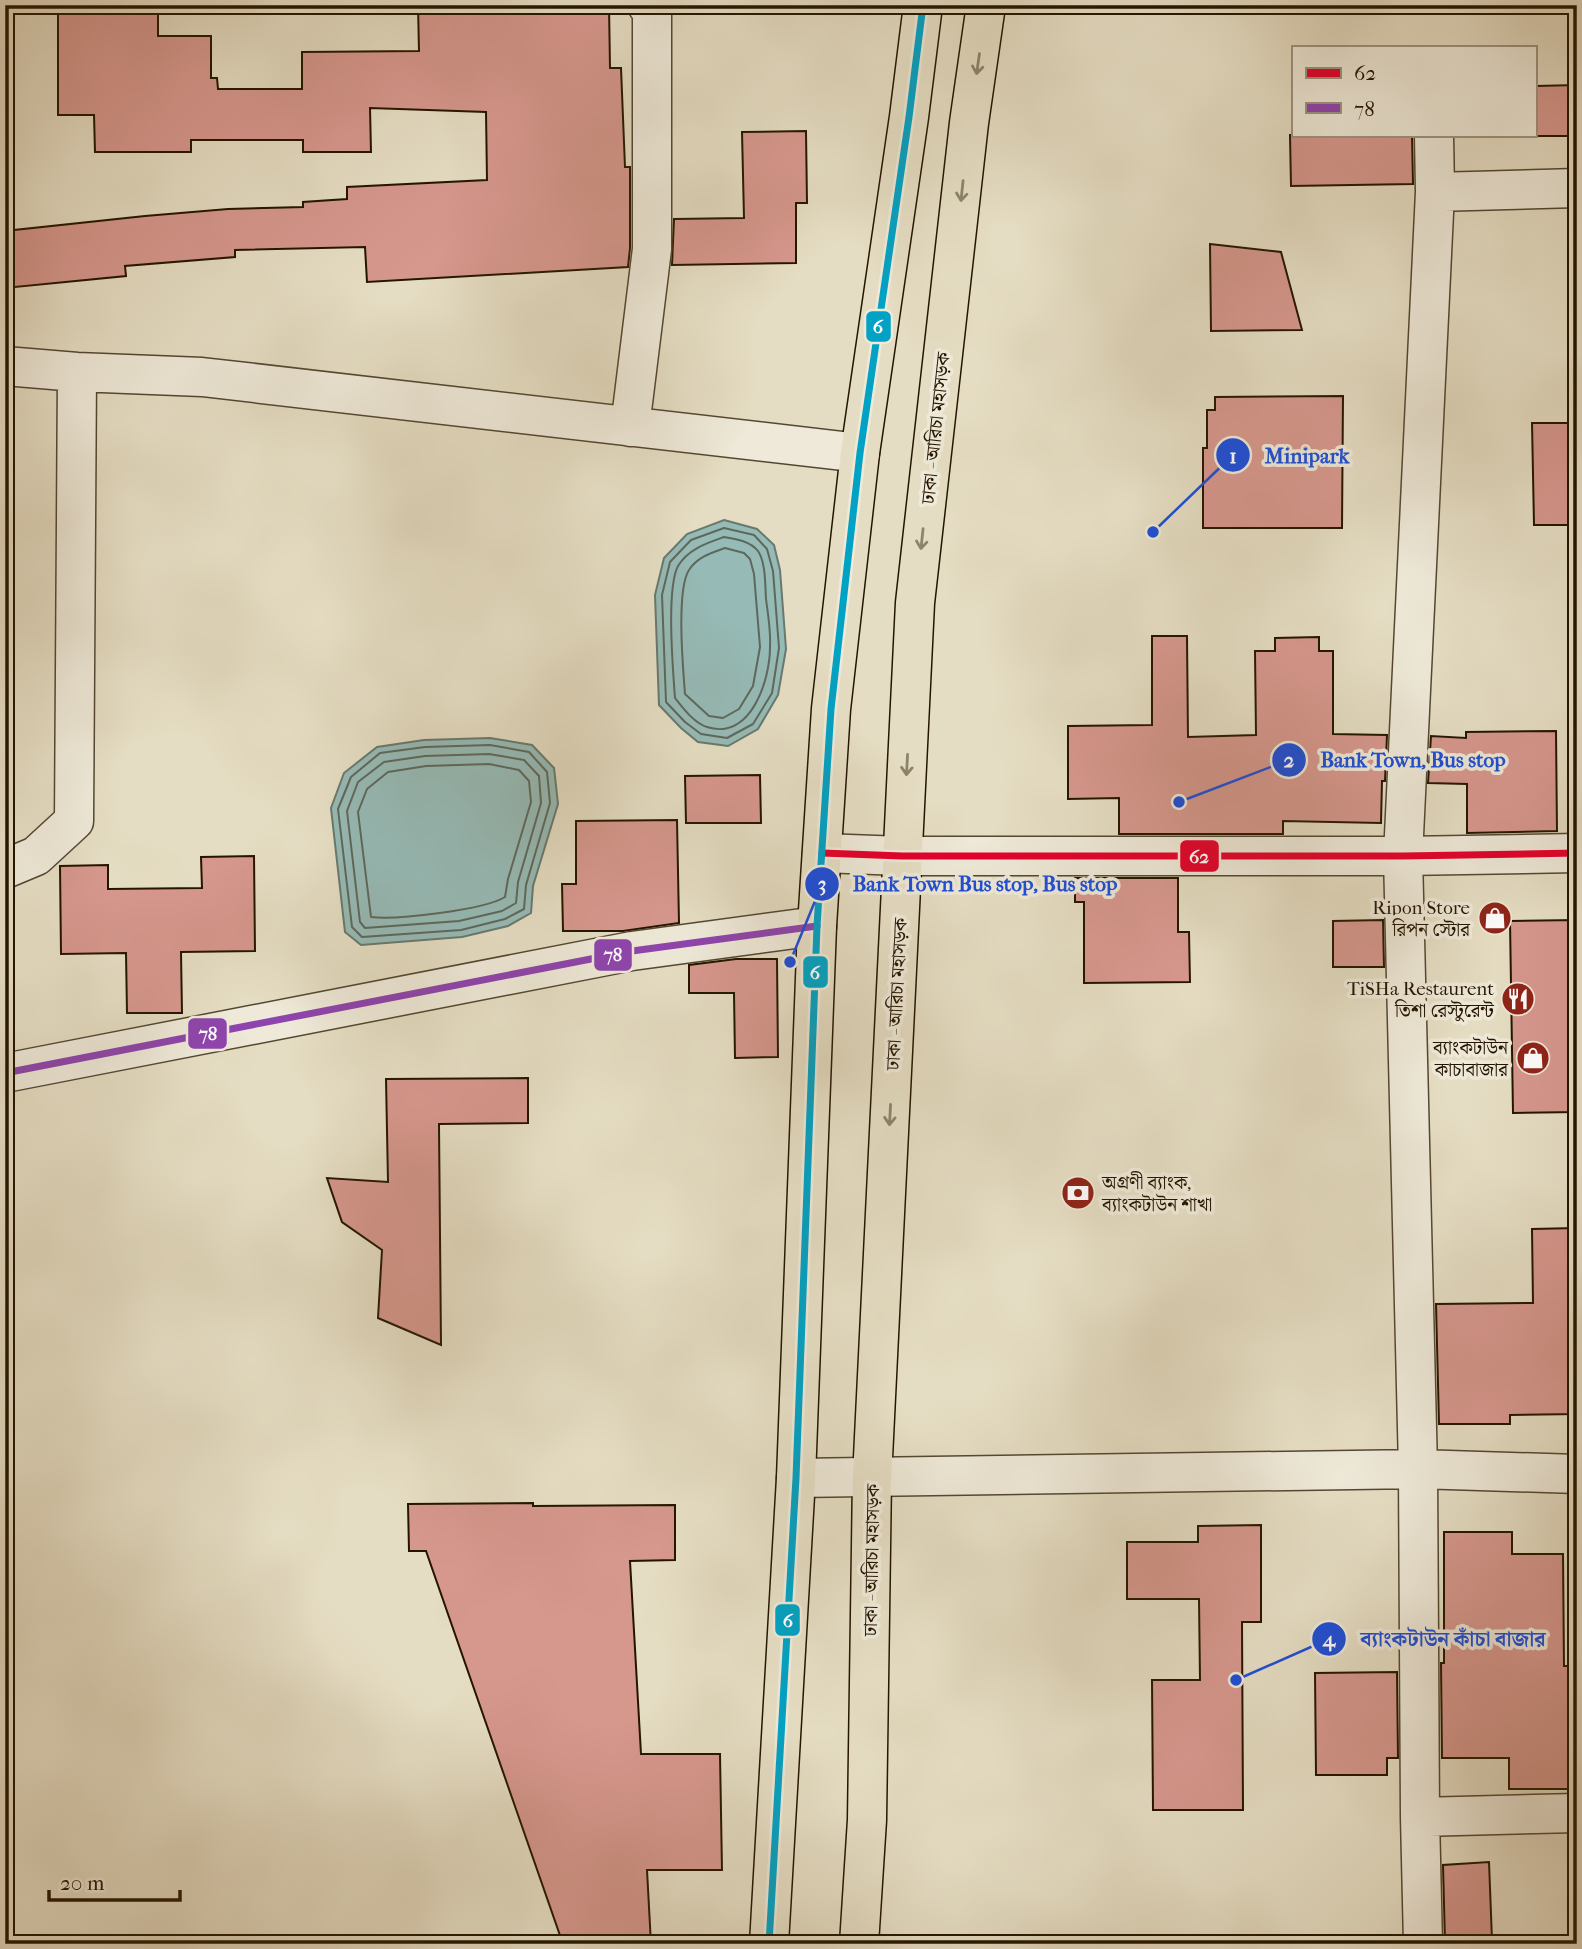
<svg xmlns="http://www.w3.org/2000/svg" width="1582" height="1949" font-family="'IM FELL French Canon','Noto Serif Bengali',serif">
	<rect width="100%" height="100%" fill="#e5ddc3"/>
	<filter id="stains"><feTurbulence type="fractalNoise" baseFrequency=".00286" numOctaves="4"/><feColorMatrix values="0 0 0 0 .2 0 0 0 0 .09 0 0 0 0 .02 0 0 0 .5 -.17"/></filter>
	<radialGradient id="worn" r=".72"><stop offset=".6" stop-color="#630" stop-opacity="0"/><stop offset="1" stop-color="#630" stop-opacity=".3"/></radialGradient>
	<path fill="#96bbb7" stroke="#68796e" stroke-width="2" d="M724 520 757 529 774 545 780 570 786 649 778 695 758 729 728 746 698 742 681 728 659 705 655 595 664 558 687 534Z
		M490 738 532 745 554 768 558 804 533 886 531 913 508 926 462 937 361 945 345 932 331 808 344 773 377 747 424 740Z"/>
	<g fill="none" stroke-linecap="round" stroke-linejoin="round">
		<path stroke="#5d685c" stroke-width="2" d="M724 528 754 535 767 549 773 571 779 648 772 693 753 724 727 738 701 734 685 722 666 702 662 595 670 562 691 540Z
			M724 537C736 539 750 541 758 551 766 563 765 585 766 599 768 615 771 631 770 647 770 680 751 741 707 727 694 723 683 708 675 698 673 670 666 589 678 566 688 549 707 543 724 537Z
			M725 548 744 553 750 559 754 574 760 647 753 686 739 709 723 718 709 716 685 694C683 668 676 590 689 570 697 557 711 553 725 548Z
			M490 745 529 752 547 772 550 803 526 885 524 909 505 919 461 930 362 937 352 927 338 809 351 777 380 753 425 747Z
			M489 754 524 760 539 776 541 803 518 882 516 903 502 911 459 921 365 928 360 922 347 811 358 782 384 762 425 756Z
			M489 764 519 770 529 781 531 802 508 879 505 897C484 910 397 920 371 917L358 812 367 789 388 772 426 766Z"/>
	</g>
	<path fill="#d6978d" stroke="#241500" stroke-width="2" d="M58 5H158V36H211V78H217L218 89H302V52L419 51 418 5H609L610 68H621L625 167H630V248L628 267 367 282 365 247 235 250V257L125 266 126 276 5 288V231L145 216 228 209 303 207V202L347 199V187L487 180 486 112 370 108 371 152H303V140H191V152H95L94 115H58Z
		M1577 85V136H1536V86Z
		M806 131 807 203H796V263L672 265 674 219 744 218 742 132Z
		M1290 135H1412L1413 184 1291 186Z
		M1210 244 1281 252 1302 330 1211 331Z
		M1343 396 1342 528H1203V448H1207V410H1215V397Z
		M1532 423H1577V525H1534Z
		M1152 636H1187L1188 737 1256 735 1255 651H1275V638L1319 637V651H1333V734L1387 735 1385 781H1382L1381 823 1283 821V834H1119V798L1068 799V726L1152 725Z
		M1556 731 1557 831 1467 833V784L1428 783 1431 736 1466 738V732Z
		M760 775 761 823H686L685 776Z
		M677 820 679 923 623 931H563L562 884H576V821Z
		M254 856 255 951 181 952 182 1013H127L126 953 61 954 60 866 108 865V889L202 888 201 857Z
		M1075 878H1178V932H1189L1190 982 1084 983V902H1075Z
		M1383 920 1384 967H1333V921Z
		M1577 920V1112L1513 1113 1510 921Z
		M736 959H777L778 1057 735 1058 734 993H689V965Z
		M528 1078V1123L439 1124 441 1345 378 1318 382 1250 342 1222 327 1178 388 1182 386 1079Z
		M1577 1228V1414L1510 1415V1424H1439L1436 1304 1533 1303 1532 1229Z
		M533 1503V1506L675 1505V1560L630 1561 641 1754H720L722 1870H647L651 1944H563L426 1551H409L408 1504Z
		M1261 1525V1622H1242L1243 1810H1153L1152 1680H1200L1199 1599H1127V1542H1198V1526Z
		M1444 1532H1512V1554H1563L1564 1666H1577V1789H1509V1758H1442L1441 1663H1444Z
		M1397 1672 1398 1758H1387V1775H1316L1315 1673Z
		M1489 1862 1492 1940 1445 1942 1443 1865Z"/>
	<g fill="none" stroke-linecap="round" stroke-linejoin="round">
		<defs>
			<path id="street" d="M1435 192 1577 188
				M5 366 77 372 202 377 860 453
				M630 427 652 249V13L647 5
				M822 853 902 856H1403L1577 853
				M5 869 36 856 74 821 77 372
				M5 1073 632 951 817 926
				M796 1478 1418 1469 1577 1474
				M1420 1817 1577 1813
				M1423 1944 1420 1817 1418 1469 1403 856 1435 192 1434 135"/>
			<path id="highway" d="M769 1944 796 1478 817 926 831 709 860 453 909 117 923 5
				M859 1944 867 1820 872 1478 915 603 969 123 986 5"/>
		</defs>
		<use href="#street" stroke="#544731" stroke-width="41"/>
		<use href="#highway" stroke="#241500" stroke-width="41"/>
		<use href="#street" stroke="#eee9d8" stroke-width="38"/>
		<use href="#highway" stroke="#e5ddc3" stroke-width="38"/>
		<defs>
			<path id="bus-1" d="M822 853 902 856H1403L1577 853"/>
			<path id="bus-2" d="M5 1073 632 951 817 926"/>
			<path id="bus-3" d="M769 1944 796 1478 817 926 831 709 860 453 909 117 923 5"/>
		</defs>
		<use href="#bus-1" stroke="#eee9d8" stroke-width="12"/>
		<use href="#bus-2" stroke="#eee9d8" stroke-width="12"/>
		<use href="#bus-3" stroke="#eee9d8" stroke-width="12"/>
		<use href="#bus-1" stroke="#e4002b" stroke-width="7"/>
		<use href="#bus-2" stroke="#8e44ad" stroke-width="7"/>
		<use href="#bus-3" stroke="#02a2c4" stroke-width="7"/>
	</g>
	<defs><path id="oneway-shaft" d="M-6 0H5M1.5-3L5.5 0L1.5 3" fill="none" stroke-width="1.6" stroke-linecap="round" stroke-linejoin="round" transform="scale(1.75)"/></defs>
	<g stroke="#8e836b">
		<use href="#oneway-shaft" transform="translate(978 64) rotate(98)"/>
		<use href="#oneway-shaft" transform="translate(962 191) rotate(96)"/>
		<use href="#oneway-shaft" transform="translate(922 539) rotate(96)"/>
		<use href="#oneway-shaft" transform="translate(907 765) rotate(93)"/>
		<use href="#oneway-shaft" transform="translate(890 1115) rotate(93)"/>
	</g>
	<defs>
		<symbol id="shop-disc" viewBox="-11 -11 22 22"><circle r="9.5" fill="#8f2418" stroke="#eee9d8"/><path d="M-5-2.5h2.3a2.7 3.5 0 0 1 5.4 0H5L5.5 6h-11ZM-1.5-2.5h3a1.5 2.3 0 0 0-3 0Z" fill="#fff"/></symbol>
		<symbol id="restaurant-disc" viewBox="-11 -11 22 22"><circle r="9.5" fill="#8f2418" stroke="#eee9d8"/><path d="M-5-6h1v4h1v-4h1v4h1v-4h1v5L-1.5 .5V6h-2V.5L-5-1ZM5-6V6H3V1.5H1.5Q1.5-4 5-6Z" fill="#fff"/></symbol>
		<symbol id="bank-disc" viewBox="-11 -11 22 22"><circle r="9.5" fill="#8f2418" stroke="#eee9d8"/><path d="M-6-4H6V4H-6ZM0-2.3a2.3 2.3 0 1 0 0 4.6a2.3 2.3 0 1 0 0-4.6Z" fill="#fff"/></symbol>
	</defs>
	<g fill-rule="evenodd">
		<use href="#shop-disc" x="1476" y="899" width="38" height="38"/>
		<use href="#restaurant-disc" x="1499" y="980" width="38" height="38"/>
		<use href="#shop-disc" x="1514" y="1039" width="38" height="38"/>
		<use href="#bank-disc" x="1059" y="1174" width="38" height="38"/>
	</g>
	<g text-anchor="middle" stroke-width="7" stroke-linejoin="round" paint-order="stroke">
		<g font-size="19" fill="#241500" stroke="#eee9d8">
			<text transform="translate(935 428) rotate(-84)" y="7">ঢাকা - আরিচা মহাসড়ক</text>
			<text transform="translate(896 994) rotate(-87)" y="7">ঢাকা - আরিচা মহাসড়ক</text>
			<text transform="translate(871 1560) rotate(-89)" y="7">ঢাকা - আরিচা মহাসড়ক</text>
		</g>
		<g font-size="19" fill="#241500" stroke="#eee9d8" text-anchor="end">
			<text x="1470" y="914">Ripon Store<tspan x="1470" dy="22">রিপন স্টোর</tspan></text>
			<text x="1494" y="995">TiSHa Restaurent<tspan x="1494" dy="22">তিশা রেস্টুরেন্ট</tspan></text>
			<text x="1508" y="1054">ব্যাংকটাউন<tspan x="1508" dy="22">কাচাবাজার</tspan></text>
			<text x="1102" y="1189" text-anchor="start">অগ্রণী ব্যাংক,<tspan x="1102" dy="22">ব্যাংকটাউন শাখা</tspan></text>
		</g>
	</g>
	<path fill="none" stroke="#1d4ed8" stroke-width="2.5" d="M1153 532L1233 455M1179 802L1289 760M790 962L822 884M1236 1680L1329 1639"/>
	<g fill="#1d4ed8" stroke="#eee9d8" stroke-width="2.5">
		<circle cx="1153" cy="532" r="7"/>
		<circle cx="1179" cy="802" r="7"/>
		<circle cx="790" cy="962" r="7"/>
		<circle cx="1236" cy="1680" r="7"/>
		<circle cx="1233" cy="455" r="18"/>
		<circle cx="1289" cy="760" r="18"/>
		<circle cx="822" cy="884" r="18"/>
		<circle cx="1329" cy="1639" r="18"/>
	</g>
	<g font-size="21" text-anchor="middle" font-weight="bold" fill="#fff">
		<text x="1233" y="463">1</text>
		<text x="1289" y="767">2</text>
		<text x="822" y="891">3</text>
		<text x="1329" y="1646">4</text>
	</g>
	<g font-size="21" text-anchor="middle" font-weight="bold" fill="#1d4ed8" stroke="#eee9d8" stroke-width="7" stroke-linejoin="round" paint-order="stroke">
		<text x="1307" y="463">Minipark</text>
		<text x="1413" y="767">Bank Town, Bus stop</text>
		<text x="985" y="891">Bank Town Bus stop, Bus stop</text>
		<text x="1453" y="1646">ব্যাংকটাউন কাঁচা বাজার</text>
	</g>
	<g stroke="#eee9d8" stroke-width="2.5">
		<rect x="865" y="310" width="27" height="33" rx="7" fill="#02a2c4"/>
		<rect x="1179" y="839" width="41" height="34" rx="7" fill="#e4002b"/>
		<rect x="593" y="938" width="40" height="34" rx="7" fill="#8e44ad"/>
		<rect x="802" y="955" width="27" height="34" rx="7" fill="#02a2c4"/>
		<rect x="187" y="1017" width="41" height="33" rx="7" fill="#8e44ad"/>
		<rect x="774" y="1603" width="27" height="34" rx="7" fill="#02a2c4"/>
	</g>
	<g font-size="19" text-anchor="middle" font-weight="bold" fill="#fff">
		<text x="878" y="333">6</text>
		<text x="1199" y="863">62</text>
		<text x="613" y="961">78</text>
		<text x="815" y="979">6</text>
		<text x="208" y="1040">78</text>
		<text x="788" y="1627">6</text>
	</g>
	<rect width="1582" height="1949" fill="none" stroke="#e5ddc3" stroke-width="28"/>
	<rect x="7" y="7" width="1568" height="1935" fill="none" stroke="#241500" stroke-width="3.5"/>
	<rect x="14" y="14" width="1554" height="1921" fill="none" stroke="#241500" stroke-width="2"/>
	<rect x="1292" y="46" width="245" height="91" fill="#eee9d8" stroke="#9d9482" stroke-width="2"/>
	<rect x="1306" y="68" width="35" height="10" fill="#e4002b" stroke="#9d9482" stroke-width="2"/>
	<text x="1354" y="80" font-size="21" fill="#241500">62</text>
	<rect x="1306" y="103" width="35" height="10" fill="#8e44ad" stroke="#9d9482" stroke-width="2"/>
	<text x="1354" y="116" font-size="21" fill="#241500">78</text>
	<path d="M49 1890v10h131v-10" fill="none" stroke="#241500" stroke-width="3.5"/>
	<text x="60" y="1890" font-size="21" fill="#241500" stroke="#eee9d8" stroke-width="5" paint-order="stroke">20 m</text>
	<rect width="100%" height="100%" filter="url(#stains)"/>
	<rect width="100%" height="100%" fill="url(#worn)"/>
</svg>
